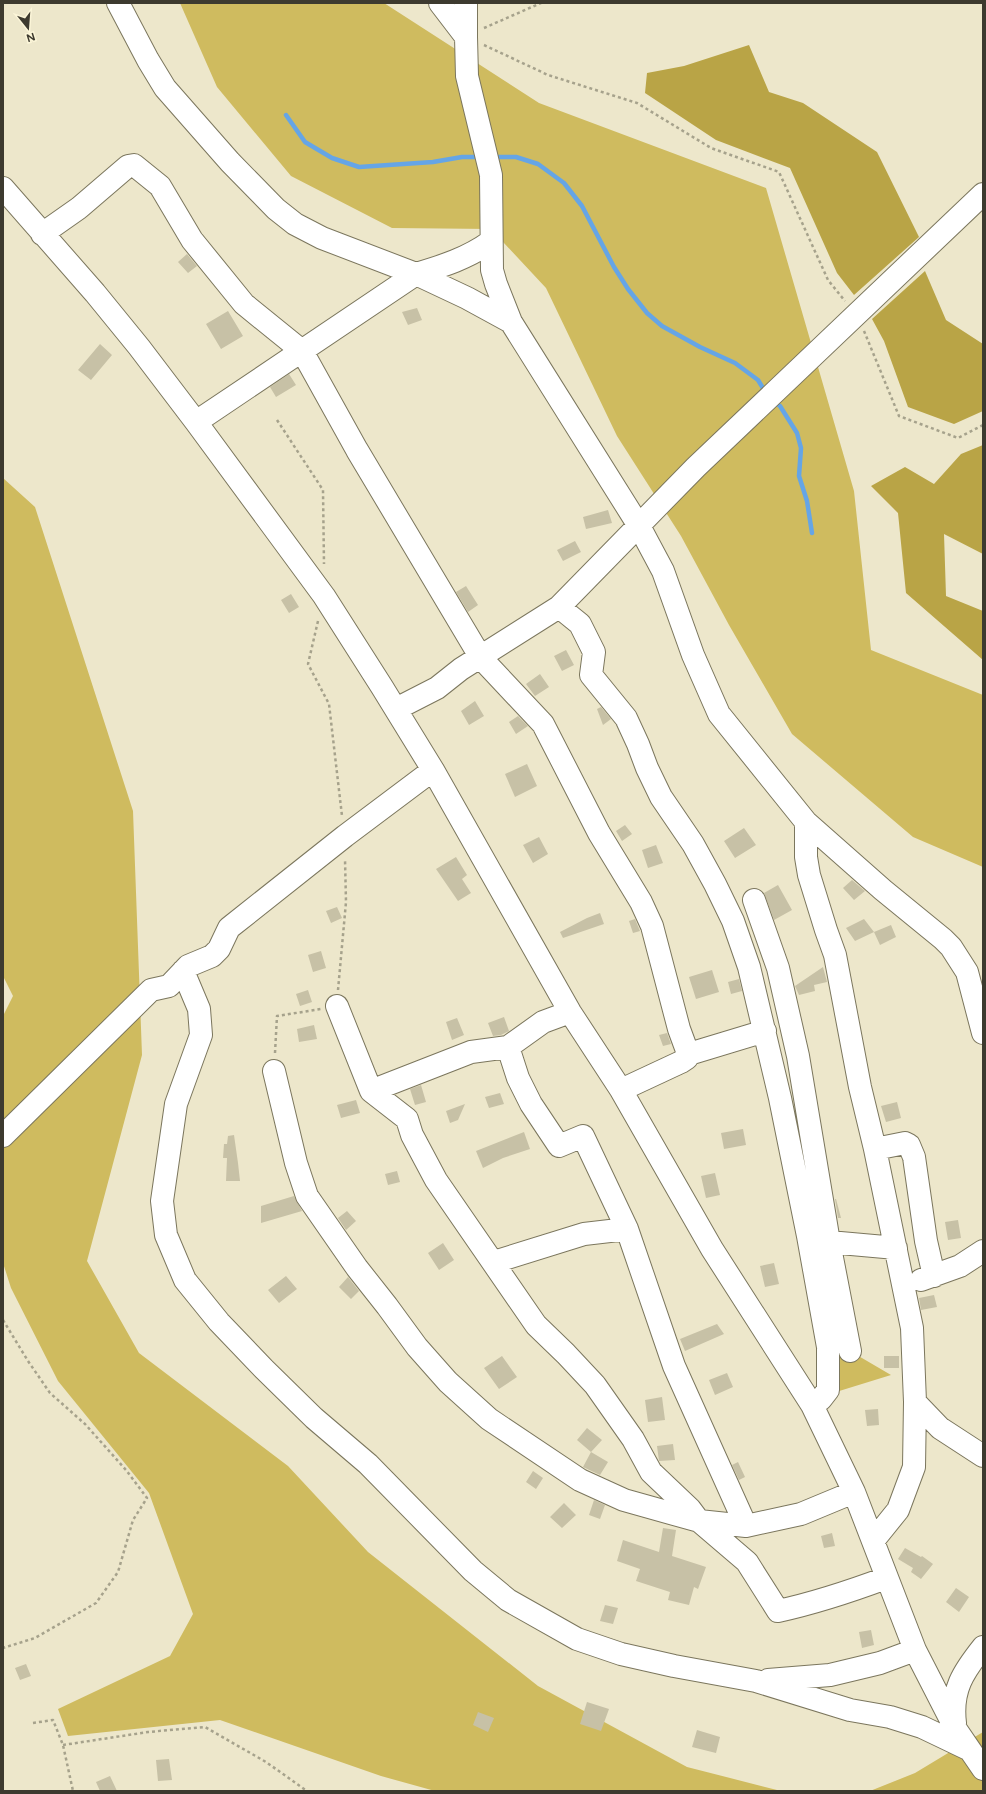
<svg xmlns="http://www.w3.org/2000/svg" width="986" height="1794" font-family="Figtree,sans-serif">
	<rect width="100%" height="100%" fill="#ede7cb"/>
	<path fill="#cfbb5f" d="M180 3H384L539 103 766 188 854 491 871 650 983 695V867L913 837 792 734 729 625 681 536 617 436 546 288 491 229 392 228 291 176 217 87Z
		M3 478 35 507 133 811 142 1055 87 1261 139 1353 288 1466 368 1552 538 1686 687 1767 781 1791H435L381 1776 220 1720 68 1736 58 1709 170 1656 193 1614 149 1493 58 1381 11 1288 3 1263V1016L13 996 3 976Z
		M850 1351 891 1375 836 1392 816 1357Z
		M983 1732V1791H870L915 1773Z"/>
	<path fill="#b9a446" d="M749 45 769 92 803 103 877 152 919 237 854 295 837 273 790 168 716 140 645 93 647 73 684 66Z
		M925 271 946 320 983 344V411L954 424 908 407 884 341 872 319Z
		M983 445V554L944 534 946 596 983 611V660L906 593 898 513 871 486 905 467 934 484 961 454Z"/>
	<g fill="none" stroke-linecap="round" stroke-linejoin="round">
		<path stroke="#65a5e6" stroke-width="4.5" d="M286 115 305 142 332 158 359 167 433 162 462 157H480
			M493 157H516L538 164 564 183 582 206 614 267 628 289 647 313 662 326 700 347 735 363 758 380 766 393
			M773 401 780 406 797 433 801 448 799 476 807 501 812 533"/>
	</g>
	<path fill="#c7c1a6" d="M187 254 197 266 188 273 178 262Z
		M417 308 422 320 408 325 402 312Z
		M228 311 243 336 221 349 206 324Z
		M100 344 112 355 91 380 78 370Z
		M289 374 296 385 276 397 270 387Z
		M608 510 612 523 586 529 583 517Z
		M575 541 581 552 563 561 557 550Z
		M466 586 478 605 468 612 456 592Z
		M291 594 299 607 289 613 281 600Z
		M566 650 574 665 562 671 554 656Z
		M540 674 549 687 535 696 526 684Z
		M475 701 484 716 469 725 461 711Z
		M601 707 611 719 603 725 597 709Z
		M518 716 528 726 516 734 509 722Z
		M527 764 537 786 515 797 505 774Z
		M625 825 632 834 622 841 616 831Z
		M744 828 756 845 735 858 724 841Z
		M539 837 548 854 533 863 523 845Z
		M656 845 663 863 648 868 642 850Z
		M456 857 467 875 462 879 471 893 458 901 436 869Z
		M852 880 865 891 854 900 843 888Z
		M778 885 792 910 774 920 764 893Z
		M337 907 342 918 331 923 326 911Z
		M600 913 604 924 563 938 560 932 587 918Z
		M635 919 640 931 633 933 629 921Z
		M864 919 874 932 855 941 846 928Z
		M891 925 896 937 880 945 874 932Z
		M321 951 326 968 313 972 308 955Z
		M823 967 827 982 814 985 815 991 799 995 795 986Z
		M712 970 719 992 696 999 689 977Z
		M739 979 742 991 731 994 728 982Z
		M308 990 312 1002 300 1006 296 994Z
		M504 1017 509 1031 501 1035 493 1036 488 1023Z
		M457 1018 464 1035 452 1040 446 1022Z
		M314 1025 317 1039 299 1042 297 1029Z
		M667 1033 671 1044 663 1046 659 1035Z
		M421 1085 426 1102 415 1105 410 1089Z
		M500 1093 504 1104 489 1108 485 1097Z
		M356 1100 360 1113 341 1118 337 1105Z
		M897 1102 901 1118 886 1122 881 1106Z
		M465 1104 458 1120 450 1123 446 1111Z
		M743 1129 746 1145 724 1149 721 1133Z
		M524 1132 530 1149 503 1158 483 1168 476 1151Z
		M234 1135 238 1163 240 1181H226L227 1158H223L224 1144H227L228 1136Z
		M397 1171 400 1182 388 1185 385 1174Z
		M715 1173 720 1195 706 1198 701 1176Z
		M294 1196 302 1211 261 1223V1206Z
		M835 1199H836L841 1218H838Z
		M347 1211 356 1221 346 1230 338 1218Z
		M958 1220 961 1238 948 1240 945 1222Z
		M443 1243 454 1260 439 1270 428 1253Z
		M774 1263 779 1284 765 1287 760 1266Z
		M286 1276 297 1289 279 1303 268 1290Z
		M348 1277 359 1291 351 1299 339 1287Z
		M934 1295 937 1307 921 1310 919 1298Z
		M717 1324 724 1334 685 1351 680 1339Z
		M502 1356 517 1377 499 1389 484 1368Z
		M884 1356H899V1368H884Z
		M727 1373 733 1387 715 1395 709 1380Z
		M662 1397 665 1420 648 1422 645 1400Z
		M878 1409 879 1425 867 1426 865 1410Z
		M587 1428 602 1440 591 1452 577 1440Z
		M673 1444 675 1460 659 1461 657 1446Z
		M591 1452 608 1462 600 1475 583 1467Z
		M738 1462 745 1477 739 1480 732 1465Z
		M533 1471 543 1478 536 1489 526 1482Z
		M594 1500 605 1505 600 1519 589 1515Z
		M564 1503 576 1515 562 1528 550 1517Z
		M663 1528 676 1530 672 1556 706 1567 698 1589 694 1587 689 1605 668 1600 670 1592 636 1581 640 1569 617 1561 623 1540 659 1552Z
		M832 1533 835 1546 824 1548 821 1536Z
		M905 1548 921 1557 922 1556 933 1564 921 1579 911 1572 913 1568 898 1559Z
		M956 1588 969 1597 959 1612 946 1602Z
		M605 1605 618 1608 613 1624 600 1621Z
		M871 1630 874 1645 862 1648 859 1632Z
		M26 1664 31 1676 20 1680 15 1668Z
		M587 1702 609 1709 601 1731 580 1724Z
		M478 1712 494 1718 488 1732 473 1725Z
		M697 1730 720 1737 716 1753 692 1747Z
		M169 1759 172 1780 158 1781 156 1760Z
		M110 1776 117 1791H100L96 1782Z"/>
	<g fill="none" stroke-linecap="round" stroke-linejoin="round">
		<defs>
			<path id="minor" d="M118 3 148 60 165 88 230 162 276 209 295 224 322 238 416 274 467 298 511 322 639 526 663 571 693 655 719 714 806 822 883 890 943 939 951 947 967 972 983 1033
				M440 3 466 37 467 76 491 175 492 270 496 284 511 322
				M466 37V3
				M3 188 95 293 139 347 196 422 324 596 382 687 433 770 570 1012 621 1090 712 1249 812 1405 854 1492 915 1650 955 1728 983 1769
				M42 234 79 208 128 166 134 165 160 186 192 240 244 304 302 351 357 450 481 658 543 724 599 833 641 902 652 926 679 1029 686 1048 689 1054
				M196 422 416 274C443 266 468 258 490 242
				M559 607 580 624 594 652 591 675 626 718 638 744 647 768 661 797 693 844 715 884 733 921 749 967 780 1098 808 1236 828 1347V1390L821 1399 812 1405
				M396 709 437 688 461 669 559 607 696 467 983 194
				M806 822V857L809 875 826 930 835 955 860 1087 875 1149 912 1328 915 1402 914 1467 898 1510 873 1541
				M754 900 778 968 798 1056 829 1242 850 1351
				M183 971 199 1009 201 1035 176 1104 162 1201 166 1235 185 1280 219 1322 264 1369 314 1418 368 1464 473 1571 508 1600 577 1639 621 1654 674 1666 756 1681 850 1710 890 1717 922 1727 968 1749
				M337 1006 371 1091 407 1119 412 1135 436 1180 536 1325 566 1354 595 1385 633 1439 651 1472 690 1509 699 1521 747 1562 778 1611C815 1603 851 1591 886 1578
				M508 1047 518 1078 531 1104 559 1146 583 1136 627 1229 674 1366 746 1526
				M274 1071 296 1163 307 1196 357 1268 387 1306 417 1347 448 1382 489 1419 580 1480 624 1500 699 1521 746 1526 801 1514 854 1492
				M621 1090 681 1062 687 1058 689 1054 765 1031
				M371 1091 471 1052 508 1047 543 1022 570 1012
				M3 1136 151 990 169 986 188 966 212 956 219 949 229 928 345 836 433 770
				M875 1149 905 1143 909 1145 914 1157 926 1241 934 1276
				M815 1238 829 1242 896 1248
				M494 1262 584 1234 627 1229
				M921 1280 960 1266 983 1251
				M915 1402 940 1428 983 1456
				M768 1680 830 1675 880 1663 915 1650
				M955 1723C951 1690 963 1672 983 1647"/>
		</defs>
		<use href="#minor" stroke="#7b765d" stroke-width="24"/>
		<path stroke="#a6a28c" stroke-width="2.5" stroke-dasharray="3 3" stroke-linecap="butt" d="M484 28 541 3
			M484 45 548 75 637 103 711 148 779 172 828 280 845 301
			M864 331 899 416 958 438 983 425
			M277 420 323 490 324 564
			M318 621 308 664 329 704 342 816
			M338 990 346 902 345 859
			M275 1053 277 1016 321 1009
			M3 1320 28 1361 50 1393 85 1424 126 1470 147 1498 133 1520 118 1572 96 1603 35 1638 3 1648
			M33 1723 53 1720 63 1745 73 1791
			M63 1745 148 1732 205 1727 266 1762 307 1791"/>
		<use href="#minor" stroke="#fff" stroke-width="22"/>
	</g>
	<rect width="986" height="1794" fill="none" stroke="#3d3a2f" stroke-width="8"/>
	<g transform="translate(28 28) rotate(163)" stroke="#fbf5d8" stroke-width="3" paint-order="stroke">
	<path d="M0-3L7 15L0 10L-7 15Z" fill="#3d3a2f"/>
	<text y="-6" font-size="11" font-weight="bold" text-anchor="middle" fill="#3d3a2f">N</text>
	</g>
</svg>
